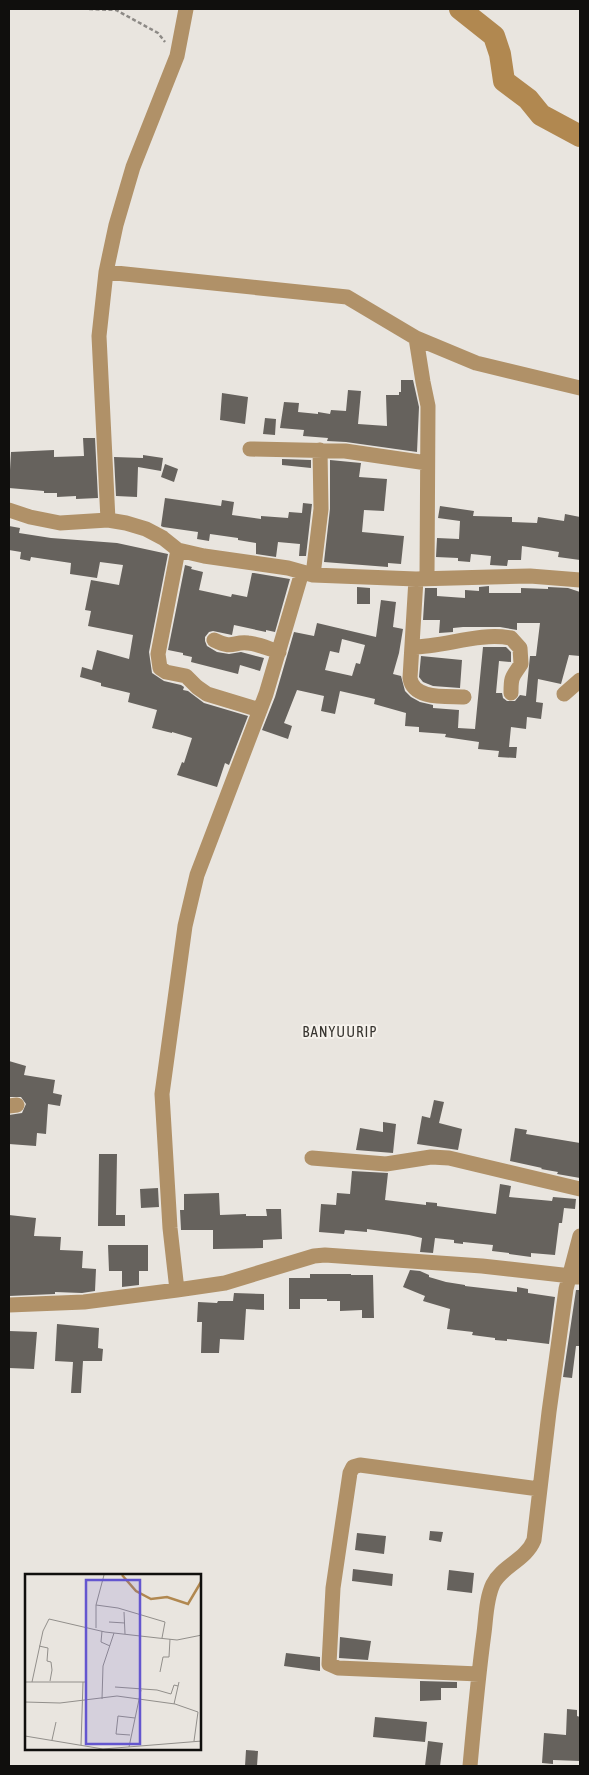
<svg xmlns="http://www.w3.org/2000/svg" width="589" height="1775" font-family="'Asap Condensed',sans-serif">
	<rect width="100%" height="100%" fill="#e9e5df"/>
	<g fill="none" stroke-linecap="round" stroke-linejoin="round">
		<path stroke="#b18850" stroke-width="22" d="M460 9 494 36 500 54 504 81 528 99 541 115 580 136"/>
	</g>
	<path fill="#66625d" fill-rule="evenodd" d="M401 380H413L419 407 417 452 346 442 327 441 328 438 303 436 304 430 280 428 284 402 299 403 298 412 318 414V412L330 414 331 410 346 411 348 390 361 391 358 424 387 426 386 395H399V392H401Z
		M222 393 248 397 245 424 220 420Z
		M265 418 276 419 275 435 263 434Z
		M83 438H95L98 498 76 499V496L57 497V493H44V491L9 488 11 452 54 450V457L84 456Z
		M143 455 163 458 161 471 138 467 137 497 116 496 114 457 143 458Z
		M282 459 311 460V468L282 465Z
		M330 460 361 463 359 477 387 479 384 511 364 510 362 532 404 536 401 564 388 563V567L324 562 330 509Z
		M165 464 178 469 174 482 161 477Z
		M165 498 221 506 222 500 234 502 232 515 261 519V516L288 518 289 512 302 513 303 503 312 504 306 556H299L300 544 278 542 276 557 256 554V543L238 540V538L210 534 209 541 197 539 198 532 163 527 161 526Z
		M440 506 474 511 473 516 512 517V522L537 523 538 517 564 521 565 514 580 517V560L558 557 559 552 522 546 521 560H508L507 566 490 565 491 556 471 554 470 562 458 561V558L436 557 437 538 459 539 460 521 438 518Z
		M9 526 20 528 19 533 51 538 117 543 168 554 149 652 152 673 164 681 181 685 184 687 183 690 188 691 204 703 248 716 229 765 225 763 217 787 177 775 182 762 184 763 192 738 172 732V733L152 728 157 710 128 702 130 693 101 686V683L80 677 82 667 92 670 97 650 129 659 133 635 88 626 91 611 85 610 91 580 119 585 123 565 100 562 97 578 70 574 71 563 31 557 30 561 20 559 21 552 9 550Z
		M185 565 192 567 191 569 203 572 199 590 231 597 232 594 247 597 252 573H254L290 579 275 632 266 630V632L234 625 232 635 213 631 209 632 205 637V641L207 646 217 652 229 654 241 652 264 658 260 671 240 665 238 674 191 662 192 657 183 655V653L168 650Z
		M489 586V593H521V588L548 589V587L568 588 580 592V656L569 655 561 684 538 679 536 702 543 703 541 719 527 717 526 729 511 727 509 747H517L516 758 498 757 499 751 478 749 479 742 445 737 446 734 419 732V727L405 726 406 713 374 704 375 699 340 691 335 714 321 711 324 696 297 690 284 723 292 726 288 739 262 730 275 697 294 632 314 636 317 623 376 637 381 600 396 602 393 627 403 629 399 653 393 674 401 676 405 691 411 697 420 702 433 705V708L459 710 458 728 475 729 483 647H506L511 652V662L499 661 496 693H502L503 698 507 701H515L520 695 526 696 530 656H536L540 623H517V630L500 627H463L453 628V632L439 633 440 620H423L425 588H437V596L465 598V590L479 591V587ZM342 639 365 645 360 664 356 663 352 676 325 670 330 651 339 653Z
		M357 587 370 588V604H357Z
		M421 656 462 660 460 688 433 686 423 682 419 677Z
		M9 1061 26 1066 24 1075 55 1080 53 1093 62 1095 60 1106 48 1104 46 1134 37 1133 36 1146 9 1144V1115L22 1113 26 1104 21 1097H9Z
		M434 1100 444 1102 439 1123 462 1129 458 1150 417 1144 422 1116 430 1118Z
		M383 1122 396 1124 393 1153 356 1150 360 1128 383 1132Z
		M515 1128 527 1130 526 1134 580 1143V1178L557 1174 558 1172 541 1169 542 1168 510 1161Z
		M99 1154H117L116 1215H125V1226H98Z
		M352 1171 388 1173 385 1200 426 1205V1202L437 1203V1206L496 1214 500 1184 511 1186 509 1197 552 1201 553 1197 576 1199 575 1209 564 1208 562 1223H559L555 1255 531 1253V1257L509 1254V1253L492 1251 493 1245 463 1242V1244L454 1243V1240L435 1238 433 1253 420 1252 422 1238 409 1235 367 1229V1232L345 1230 344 1234 319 1232 321 1204 336 1205 337 1193 350 1194Z
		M158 1188 159 1207 141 1208 140 1189Z
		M219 1193 220 1215 246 1214V1216H267L266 1209H281L282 1239 263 1240V1248L213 1249V1230H181L180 1210H184V1194Z
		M9 1215 36 1218 34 1236 61 1237 60 1250 83 1251 82 1268 96 1269 95 1291 82 1293 55 1292V1294L9 1296Z
		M108 1245H148V1271H139V1285L122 1287V1271H109Z
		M410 1270 420 1271 429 1275V1277L446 1282 465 1285V1286L517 1292V1287L528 1289V1293L555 1297 549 1344 507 1339V1341L495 1340V1338L472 1335 473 1332 447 1329 450 1309 423 1301 425 1296 403 1287Z
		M310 1274H351V1275H373L374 1318H362V1310L340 1311V1301H327V1299H300V1309H289V1278H310Z
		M576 1290H580V1346H576L572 1378 563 1377Z
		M234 1293 264 1294V1310L246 1309 244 1340 220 1339 219 1353H201L202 1322H197L198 1302 217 1303 218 1301H233Z
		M57 1324 99 1328 98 1348 103 1349 102 1361H83L81 1393H71L73 1362 55 1361Z
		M9 1331 37 1332 34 1369 9 1368Z
		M430 1531 443 1532 441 1542 429 1540Z
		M357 1533 386 1536 384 1554 355 1550Z
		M353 1569 393 1574 392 1586 352 1581Z
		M449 1570 474 1573 472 1593 447 1590Z
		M340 1637 371 1641 368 1660 339 1658Z
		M286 1653 320 1657V1671L284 1666Z
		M420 1681 457 1682V1688H441V1700L420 1701Z
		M567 1709 577 1710V1716L580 1717V1761L553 1760V1764L542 1763 544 1733 566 1735Z
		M375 1717 427 1722 425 1742 373 1737Z
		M428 1741 443 1743 440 1766H425Z
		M246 1750 258 1751 257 1766H245Z"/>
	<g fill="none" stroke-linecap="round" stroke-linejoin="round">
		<path stroke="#8d8a86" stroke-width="2.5" stroke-dasharray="4 2.5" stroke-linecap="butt" d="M89 9 116 10 158 33 165 42"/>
		<path stroke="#b09168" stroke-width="15" d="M106 272 347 297 416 338 476 363 580 388
			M416 338 423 382 428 406 427 578
			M250 449 345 451 427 463
			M9 510 30 517 60 523 108 520 126 523 146 529 163 538 178 550 204 556 288 568 313 575 416 579 530 576 580 580
			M108 520 99 336 106 272 116 225 133 167 177 56 186 9
			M178 550 158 654 160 668 166 672 186 676 197 687 207 694 260 710
			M313 575 321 509 320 450
			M416 579 410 678C413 700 447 696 464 697
			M214 640C234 650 233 641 248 643 259 644 269 649 279 652
			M412 647C445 647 478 632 511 638L520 648 521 664C512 678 511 676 511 693
			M564 694 580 680
			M9 1106 17 1105
			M312 1158 386 1164 431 1157 449 1158 580 1189
			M177 1290 170 1228 162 1094 185 926 197 875 266 694 302 572
			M9 1305 84 1302 177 1290 225 1283 314 1256 325 1255 482 1266 580 1277
			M479 1674 338 1668 329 1664 333 1588 350 1473 353 1467 360 1465 539 1489
			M470 1766C474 1722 478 1677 484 1633 486 1618 486 1599 493 1584 502 1566 526 1560 534 1540L549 1412 566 1289 580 1236"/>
	</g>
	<g text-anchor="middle" stroke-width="4" stroke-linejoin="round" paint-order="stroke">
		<g font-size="15" letter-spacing="1" fill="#383530" stroke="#f6f2ec">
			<text x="340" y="1037">BANYUURIP</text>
		</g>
	</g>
	<g transform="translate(25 1574)">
		<rect width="176" height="176" fill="#e9e5df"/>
		<path fill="none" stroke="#b18850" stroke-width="2.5" d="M97 1 111 17 126 25 142 23 163 30 176 8"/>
		<path fill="none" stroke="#928f8b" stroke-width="1" d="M71 31 93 34 140 48 137 64M99 38 100 60M84 48 100 49M71 54V31L79 1M77 57 76 68 85 72M14 72 23 74 22 87 26 88 27 96 25 107M135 98 138 83H144L145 65M0 108H62M7 108 18 57 24 45 80 58 133 64 152 66 177 61M90 113 132 116 146 120 149 111 153 112M77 125 78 92 89 59M0 128 35 129 92 122 150 130 173 138 169 167M149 130 154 108M105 161 91 160 93 142 110 144M0 162 78 175 177 167M27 166 31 148M56 171 58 108M104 173 116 116"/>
		<path fill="#6456cf" fill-opacity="0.15" stroke="#6456cf" stroke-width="2.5" d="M61 6H115V170H61Z"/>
		<rect width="176" height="176" fill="none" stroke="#100f0d" stroke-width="2.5"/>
	</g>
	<rect width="589" height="1775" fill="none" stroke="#100f0d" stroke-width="20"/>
</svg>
